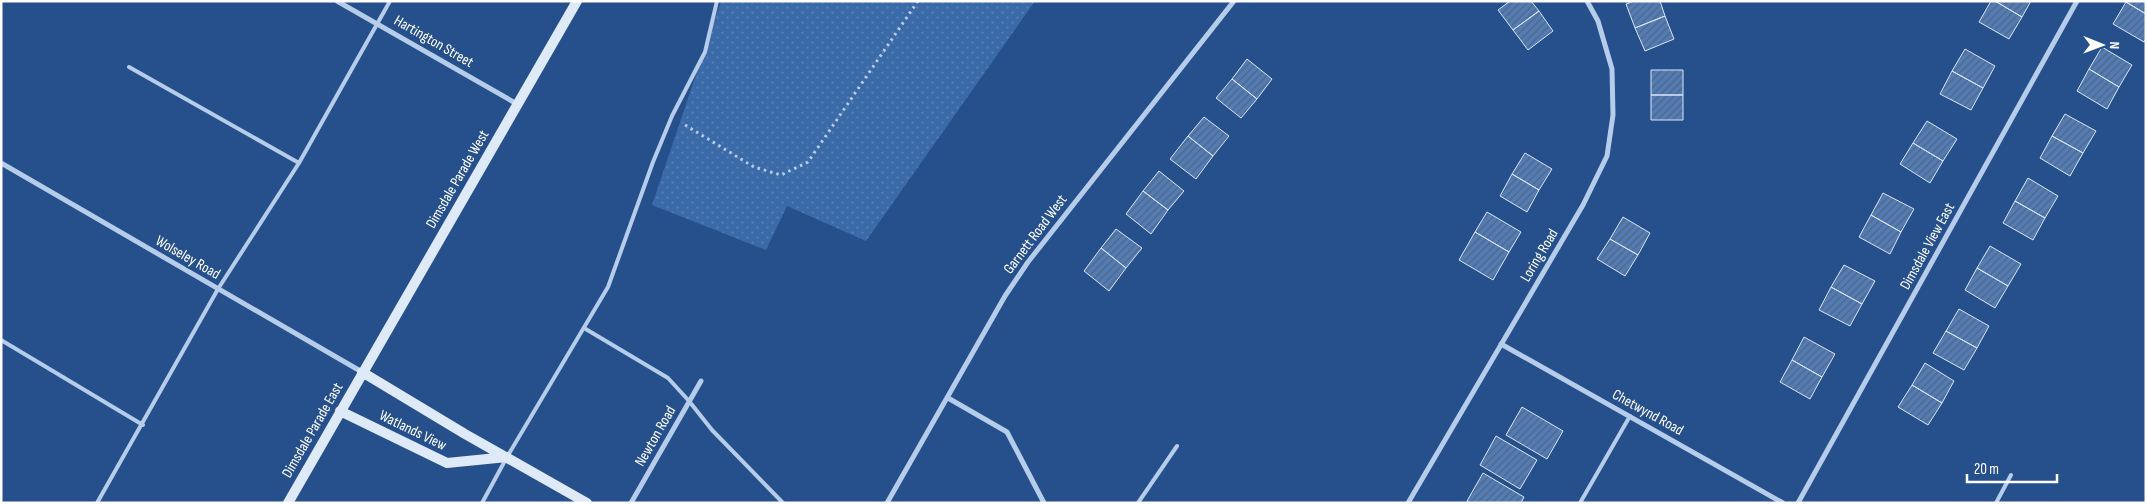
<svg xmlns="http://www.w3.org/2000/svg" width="2147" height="504" font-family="'Sofia Sans Condensed',sans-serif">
	<defs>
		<pattern id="green-dots" width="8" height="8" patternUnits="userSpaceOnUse" patternTransform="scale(1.25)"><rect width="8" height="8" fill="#3b6aa8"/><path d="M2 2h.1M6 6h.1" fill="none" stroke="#5880b5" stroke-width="1.8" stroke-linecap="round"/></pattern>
		<pattern id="building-hatch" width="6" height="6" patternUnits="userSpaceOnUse" patternTransform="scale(1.25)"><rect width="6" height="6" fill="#537cb4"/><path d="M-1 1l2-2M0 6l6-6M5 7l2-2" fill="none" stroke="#506685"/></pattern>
	</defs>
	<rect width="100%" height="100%" fill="#26508b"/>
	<path fill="url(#green-dots)" d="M721 1H1035L866 241 787 206 766 250 652 205Z"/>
	<path fill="url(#building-hatch)" stroke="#d9e6f8" d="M1510 1H1531L1539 11 1513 30 1498 10Z
		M1634 1H1660L1665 16 1635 28 1626 4Z
		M1991 1H1995L2022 17 2009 39 1979 22Z
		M1995 1H2031L2022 17Z
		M2126 1H2146V14L2126 2Z
		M2126 2 2146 14V38L2144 42 2113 24Z
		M1539 11 1553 31 1528 50 1513 30Z
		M1665 16 1674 39 1645 51 1635 28Z
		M2102 47 2132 65 2119 87 2089 69Z
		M1965 49 1995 66 1983 88 1952 71Z
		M1247 59 1272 79 1257 99 1232 79Z
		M2089 69 2119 87 2107 109 2077 91Z
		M1651 70H1683V95H1651Z
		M1952 71 1983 88 1971 110 1940 94Z
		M1232 79 1257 99 1241 118 1216 98Z
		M1651 95H1683V120H1651Z
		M2065 114 2096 131 2083 153 2052 136Z
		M1204 117 1229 136 1213 156 1188 136Z
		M1927 121 1957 139 1943 161 1913 143Z
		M1188 136 1213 156 1196 179 1170 159Z
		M2052 136 2083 153 2070 176 2040 158Z
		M1913 143 1943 161 1930 183 1900 164Z
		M1525 153 1552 169 1539 190 1512 174Z
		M1159 171 1184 191 1168 210 1143 191Z
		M1512 174 1539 190 1527 212 1500 196Z
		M2028 178 2058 196 2045 218 2015 201Z
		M1143 191 1168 210 1151 234 1126 214Z
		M1883 193 1914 209 1901 232 1871 215Z
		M2015 201 2045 218 2033 240 2003 223Z
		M1487 212 1521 232 1509 252 1475 232Z
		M1871 215 1901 232 1890 254 1859 237Z
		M1623 217 1650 233 1638 255 1610 239Z
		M1116 229 1142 248 1126 268 1101 248Z
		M1475 232 1509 252 1493 280 1459 260Z
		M1610 239 1638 255 1625 276 1597 259Z
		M1990 246 2021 264 2008 286 1977 268Z
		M1101 248 1126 268 1109 291 1084 271Z
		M1844 265 1875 281 1862 304 1831 287Z
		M1977 268 2008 286 1995 308 1965 290Z
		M1831 287 1862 304 1850 326 1819 310Z
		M1959 309 1989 326 1977 348 1946 331Z
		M1946 331 1977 348 1964 370 1933 353Z
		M1804 337 1835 354 1822 377 1792 360Z
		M1792 360 1822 377 1810 399 1780 382Z
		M1925 363 1954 381 1942 403 1912 385Z
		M1912 385 1942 403 1928 425 1898 407Z
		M1522 407 1563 431 1547 459 1506 435Z
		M1496 436 1537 460 1520 489 1480 465Z
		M1483 473 1524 497 1521 503H1470L1467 501Z"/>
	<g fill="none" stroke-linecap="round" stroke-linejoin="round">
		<path stroke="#b5ccea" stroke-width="3" stroke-dasharray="2.5 4" stroke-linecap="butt" d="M685 125 754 167 781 175 808 162 918 1"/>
		<path stroke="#b5ccea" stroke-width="4" d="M129 67 299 163
			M584 328 668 378 689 401 712 430 783 503
			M1 340 143 425
			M97 503 218 289 299 163 390 1
			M482 503 507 457 608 287 653 162 672 116 705 52 717 1
			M1138 503 1177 446
			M1580 503 1630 416
			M1996 503 2011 475"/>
		<path stroke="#b5ccea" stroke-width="5" d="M337 1 517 104
			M1 163 362 372
			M1501 344 1783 503
			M948 398 1007 432 1044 503
			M631 503 701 381
			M887 503 1005 296 1028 262 1234 1
			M1408 503 1583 205 1607 156 1613 115 1612 69 1598 21 1587 1
			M1798 503 2077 1"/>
		<path stroke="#dfeaf8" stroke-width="10" d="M362 372 465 434 587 503
			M340 411 447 463 507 457
			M288 503 577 1"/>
	</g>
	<g text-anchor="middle" stroke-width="4.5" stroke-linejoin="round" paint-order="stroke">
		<g font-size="15" fill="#fff" stroke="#26508b">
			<text transform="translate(434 41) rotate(30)" y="5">Hartington Street</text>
			<text transform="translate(457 179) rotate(-60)" y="5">Dimsdale Parade West</text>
			<text transform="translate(1035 234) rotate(-53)" y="5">Garnett Road West</text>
			<text transform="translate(1927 246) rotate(-61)" y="5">Dimsdale View East</text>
			<text transform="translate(1539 255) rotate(-59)" y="5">Loring Road</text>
			<text transform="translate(188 257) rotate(30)" y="5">Wolseley Road</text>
			<text transform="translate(1648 412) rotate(29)" y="5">Chetwynd Road</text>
			<text transform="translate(312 430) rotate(-60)" y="5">Dimsdale Parade East</text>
			<text transform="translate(413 430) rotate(26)" y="5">Watlands View</text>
			<text transform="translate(655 436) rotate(-60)" y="5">Newton Road</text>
		</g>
	</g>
	<rect width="2147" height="504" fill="none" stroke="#ffffff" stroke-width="5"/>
	<g transform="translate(2102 45) rotate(91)" stroke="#26508b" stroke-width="4" paint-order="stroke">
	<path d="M0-4L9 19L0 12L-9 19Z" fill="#ffffff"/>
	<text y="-8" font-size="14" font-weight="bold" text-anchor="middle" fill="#ffffff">N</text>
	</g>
	<path d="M1967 474v8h90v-8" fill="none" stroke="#ffffff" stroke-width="2.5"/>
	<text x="1974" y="474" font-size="15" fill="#ffffff" stroke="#26508b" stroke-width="4" paint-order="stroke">20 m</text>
</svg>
